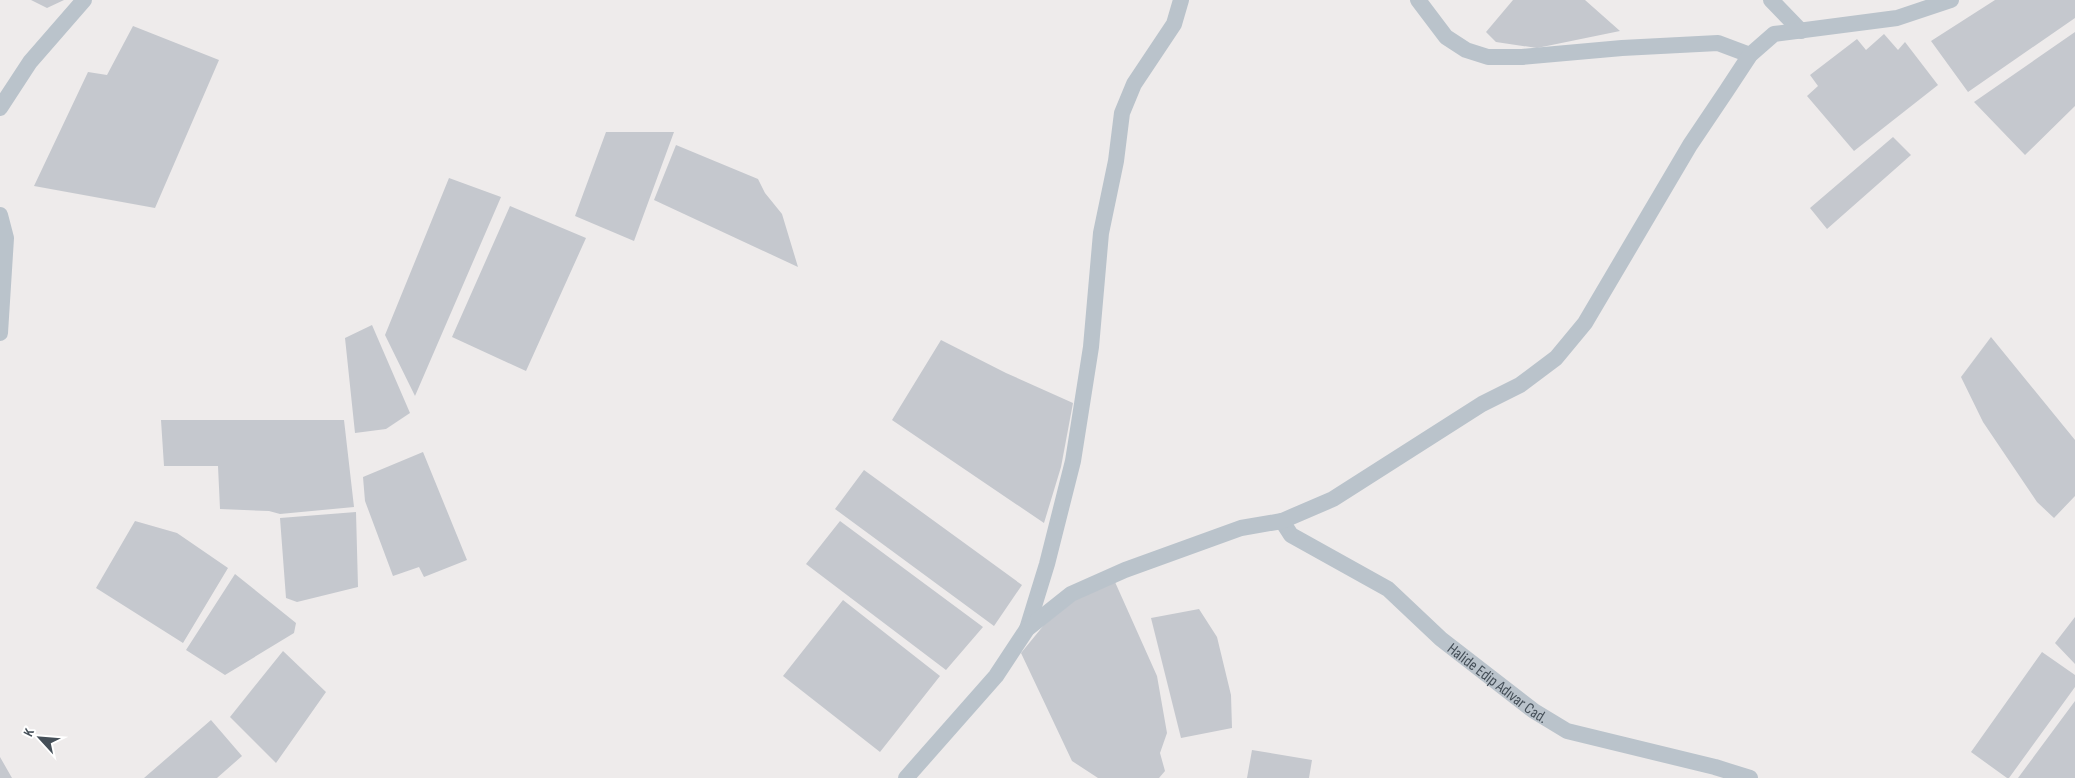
<svg xmlns="http://www.w3.org/2000/svg" width="2075" height="778" font-family="'Sofia Sans Condensed',sans-serif">
	<rect width="100%" height="100%" fill="#eeebeb"/>
	<path fill="#c5c8ce" d="M31 0H64L47 8Z
		M1513 0H1585L1620 31 1537 48 1496 42 1486 32Z
		M1995 0H2075V18L1968 92 1931 41Z
		M133 26 219 60 155 208 34 186 88 72 107 75Z
		M2075 32V106L2025 155 1974 102Z
		M1884 34 1898 50 1905 42 1938 85 1854 151 1807 96 1818 86 1810 75 1857 39 1866 50Z
		M606 132H674L634 241 575 216Z
		M1893 137 1911 155 1827 229 1810 208Z
		M676 145 758 179 765 193 782 214 798 267 654 200Z
		M449 178 501 197 415 396 385 335Z
		M510 206 586 238 526 371 452 337Z
		M372 325 410 413 386 429 355 433 345 338Z
		M1991 337 2075 440V496L2054 518 2037 502 1983 422 1961 377Z
		M941 340 1006 373 1073 403 1061 467 1044 523 892 420Z
		M161 420H344L354 507 280 514 269 511 220 509 218 466H164Z
		M423 452 467 560 424 577 419 567 393 576 365 501 363 477Z
		M864 470 1022 585 994 626 835 509Z
		M356 512 358 587 297 602 286 598 280 518Z
		M135 521 177 533 228 568 183 643 96 588Z
		M840 521 983 627 946 670 806 564Z
		M235 574 296 623 294 633 225 675 186 650Z
		M1115 582 1157 676 1167 733 1160 753 1165 771 1159 778H1098L1072 761 1021 653 1044 625 1075 600Z
		M843 600 940 676 880 752 783 676Z
		M1199 609 1217 637 1231 695 1232 728 1181 738 1151 618Z
		M2075 617V664L2055 643Z
		M283 651 326 692 276 763 230 717Z
		M2042 652 2075 675V687L2009 778H2007L1971 752Z
		M2075 701V778H2018Z
		M211 720 242 756 217 778H144Z
		M1252 750 1312 760 1309 778H1247Z
		M0 757 12 778H0Z"/>
	<g fill="none" stroke-linecap="round" stroke-linejoin="round">
		<g stroke="#bac3cb" stroke-width="16">
			<path d="M1418 0 1446 37 1466 50 1488 57H1522L1622 48 1718 43 1750 55"/>
			<path d="M1771 0 1801 31"/>
			<path d="M0 108 30 62 84 0"/>
			<path d="M0 215 6 238 0 333"/>
			<path id="s1" d="M1282 521 1291 535 1388 589 1441 639 1534 711 1567 731 1715 767 1750 778"/>
			<path d="M1027 629 1047 564 1073 461 1091 347 1101 233 1116 161 1122 113 1134 84 1174 24 1181 0"/>
			<path d="M906 778 996 676 1027 629 1071 594 1125 570 1241 528 1282 521 1333 499 1482 404 1520 385 1556 358 1585 323 1690 145 1727 90 1750 55 1774 34 1897 18 1951 0"/>
		</g>
	</g>
	<g text-anchor="middle" stroke-width="4" stroke-linejoin="round" paint-order="stroke">
		<g font-size="16" fill="#454f58" stroke="#fff">
			<text dy="6" stroke="none"><textPath href="#s1" startOffset="272">Halide Edip Adıvar Cad.</textPath></text>
		</g>
	</g>
	<g transform="translate(40 738) rotate(296)" stroke="#ffffff" stroke-width="4" paint-order="stroke">
	<path d="M0-4L9 19L0 12L-9 19Z" fill="#454f58"/>
	<text y="-8" font-size="14" font-weight="bold" text-anchor="middle" fill="#454f58">K</text>
	</g>
</svg>
